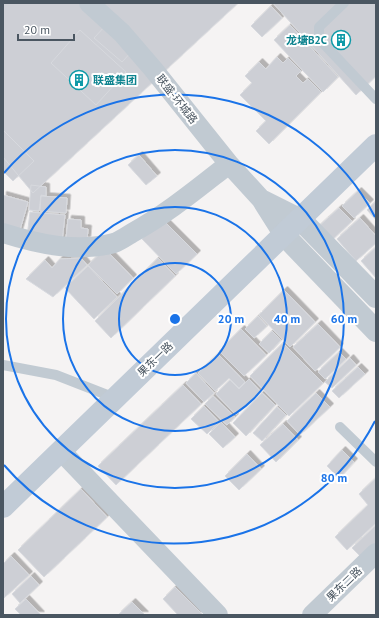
<svg xmlns="http://www.w3.org/2000/svg" width="379" height="618" font-family="'PT Sans','Noto Sans SC',sans-serif">
	<defs>
		<filter id="shadow"><feDropShadow dx="3.5" dy="-3.5" stdDeviation="0" flood-color="#0004"/></filter>
	</defs>
	<rect width="100%" height="100%" fill="#f5f3f3"/>
	<path fill="#cdcfd5" stroke="#d7d9de" filter="url(#shadow)" d="M3 3H238L33 193 3 157Z
		M273 3H376V76L356 95Z
		M271 6 282 18 262 37 251 26Z
		M106 25 134 49 122 62 94 38Z
		M290 25 338 77 323 92 274 40Z
		M80 30 126 72 96 105 51 63Z
		M277 57 283 63 288 58 301 71 296 76 303 83 308 79 321 92 269 144 256 131 266 121 240 95 252 83 245 76 259 62 266 69Z
		M3 130 34 161 13 181 3 171Z
		M139 155 157 176 146 185 128 165Z
		M31 185 46 187V196L41 195 39 211 29 210Z
		M358 191 370 203 354 218 342 206Z
		M3 195 28 202 19 233 3 229Z
		M41 196 67 198 66 213 40 211Z
		M376 201V220L367 210Z
		M339 208 352 221 330 242 317 228Z
		M30 212 65 215 62 241 27 237Z
		M360 218 376 236V243L356 261 337 239Z
		M68 219 81 220V228L88 229 87 240 66 239Z
		M162 219 197 254 176 274 142 239Z
		M376 247V278L361 261Z
		M105 249 133 278 117 294 88 265Z
		M81 258 87 265 53 297 26 279 45 260 52 268 60 259Z
		M158 258 175 276 111 338 95 321Z
		M88 266 117 297 94 319 65 288Z
		M284 290 315 322 290 347 259 315Z
		M258 316 267 326 254 338 245 329Z
		M318 324 340 347 315 371 293 347Z
		M241 329 266 355 244 376 219 351Z
		M272 331 281 340 269 353 259 344Z
		M283 343 323 383 289 416 250 376Z
		M339 352 346 359 325 379 318 372Z
		M218 354 245 382 239 388 229 378 215 391 198 373Z
		M350 358 356 365 332 388 325 382Z
		M358 367 365 374 339 398 332 391Z
		M196 373 214 393 204 402 186 383Z
		M249 379 260 391 236 415 216 394 230 380 239 389Z
		M183 385 201 404 116 485 98 466Z
		M262 393 275 405 246 436 233 423Z
		M316 393 330 407 300 435 287 421Z
		M213 396 235 417 227 425 205 404Z
		M204 406 219 422 207 434 191 419Z
		M277 407 286 415 262 441 253 433Z
		M221 422 235 437 223 448 209 434Z
		M283 424 298 440 276 462 260 445Z
		M342 450 354 462 339 478 327 466Z
		M247 454 261 469 239 490 225 476Z
		M376 478V523L347 550 335 537 368 505 359 494Z
		M81 489 107 517 44 577 18 550Z
		M376 525V549L364 560 352 548Z
		M11 556 29 575 4 598 3 564Z
		M31 576 39 585 20 603 12 594Z
		M175 587 203 615H178L163 599Z
		M26 599 41 615H21L15 609Z
		M132 602 145 615H118Z"/>
	<g fill="none" stroke-linecap="round" stroke-linejoin="round">
		<path stroke="#c1cad2" stroke-width="10" d="M344 3 319 27V34L323 43 376 99
			M3 365 56 375 115 398
			M340 427 376 462"/>
		<path stroke="#c1cad2" stroke-width="20" d="M89 3 122 33 153 69 229 164 261 199 283 234
			M261 199 299 218
			M3 233C38 244 77 253 114 243 120 241 127 236 132 233 167 214 198 188 229 164
			M61 451 218 615
			M312 615 376 553"/>
		<path stroke="#c1cad2" stroke-width="22" d="M299 218 376 297
			M283 234 376 331"/>
		<path stroke="#c1cbd6" stroke-width="22" d="M3 507 376 145"/>
	</g>
	<g fill="none" stroke="#1a73e8" stroke-width="2">
		<circle cx="175" cy="319" r="56"/>
		<circle cx="175" cy="319" r="112"/>
		<circle cx="175" cy="319" r="169"/>
		<path d="M375 421A225 225 0 0 1 4 465M4 173A225 225 0 0 1 375 217"/>
	</g>
	<defs>
		<symbol id="building-ring" viewBox="-11 -11 22 22"><circle r="9.5" fill="#fff" stroke="#0f9aa8" stroke-width="1.5"/><path d="M-4-6H4V6H1V3H-1V6H-4ZM-2.5-4.3h1.7v1.8h-1.7ZM.8-4.3h1.7v1.8H.8ZM-2.5-1h1.7V.8h-1.7ZM.8-1h1.7V.8H.8Z" fill="#0f9aa8"/></symbol>
	</defs>
	<g fill-rule="evenodd">
		<use href="#building-ring" x="330" y="29" width="22" height="22"/>
		<use href="#building-ring" x="68" y="69" width="22" height="22"/>
	</g>
	<g text-anchor="middle" stroke-width="4" stroke-linejoin="round" paint-order="stroke">
		<g font-size="11" font-weight="bold" fill="#0d838f" stroke="#fff" text-anchor="end">
			<text x="327" y="44">龙塘B2C</text>
			<text x="93" y="84" text-anchor="start">联盛集团</text>
		</g>
		<g font-size="11" fill="#4a5661" stroke="#fff">
			<text transform="translate(177 99) rotate(52)" y="4">联盛-环城路</text>
			<text transform="translate(155 359) rotate(-44)" y="4">果东一路</text>
			<text transform="translate(344 584) rotate(-44)" y="4">果东二路</text>
		</g>
	</g>
	<circle cx="175" cy="319" r="6" fill="#1a73e8" stroke="#fff" stroke-width="2"/>
	<g font-size="12" text-anchor="middle" font-weight="bold" fill="#1a73e8" stroke="#fff" stroke-width="4" stroke-linejoin="round" paint-order="stroke">
		<text x="231" y="323">20 m</text>
		<text x="287" y="323">40 m</text>
		<text x="344" y="323">60 m</text>
		<text x="334" y="482">80 m</text>
	</g>
	<rect width="379" height="618" fill="none" stroke="#4a5661" stroke-width="8"/>
	<path d="M18 34v6h56v-6" fill="none" stroke="#4a5661" stroke-width="2"/>
	<text x="24" y="34" font-size="12" fill="#4a5661" stroke="#ffffff" stroke-width="3" paint-order="stroke">20 m</text>
</svg>
